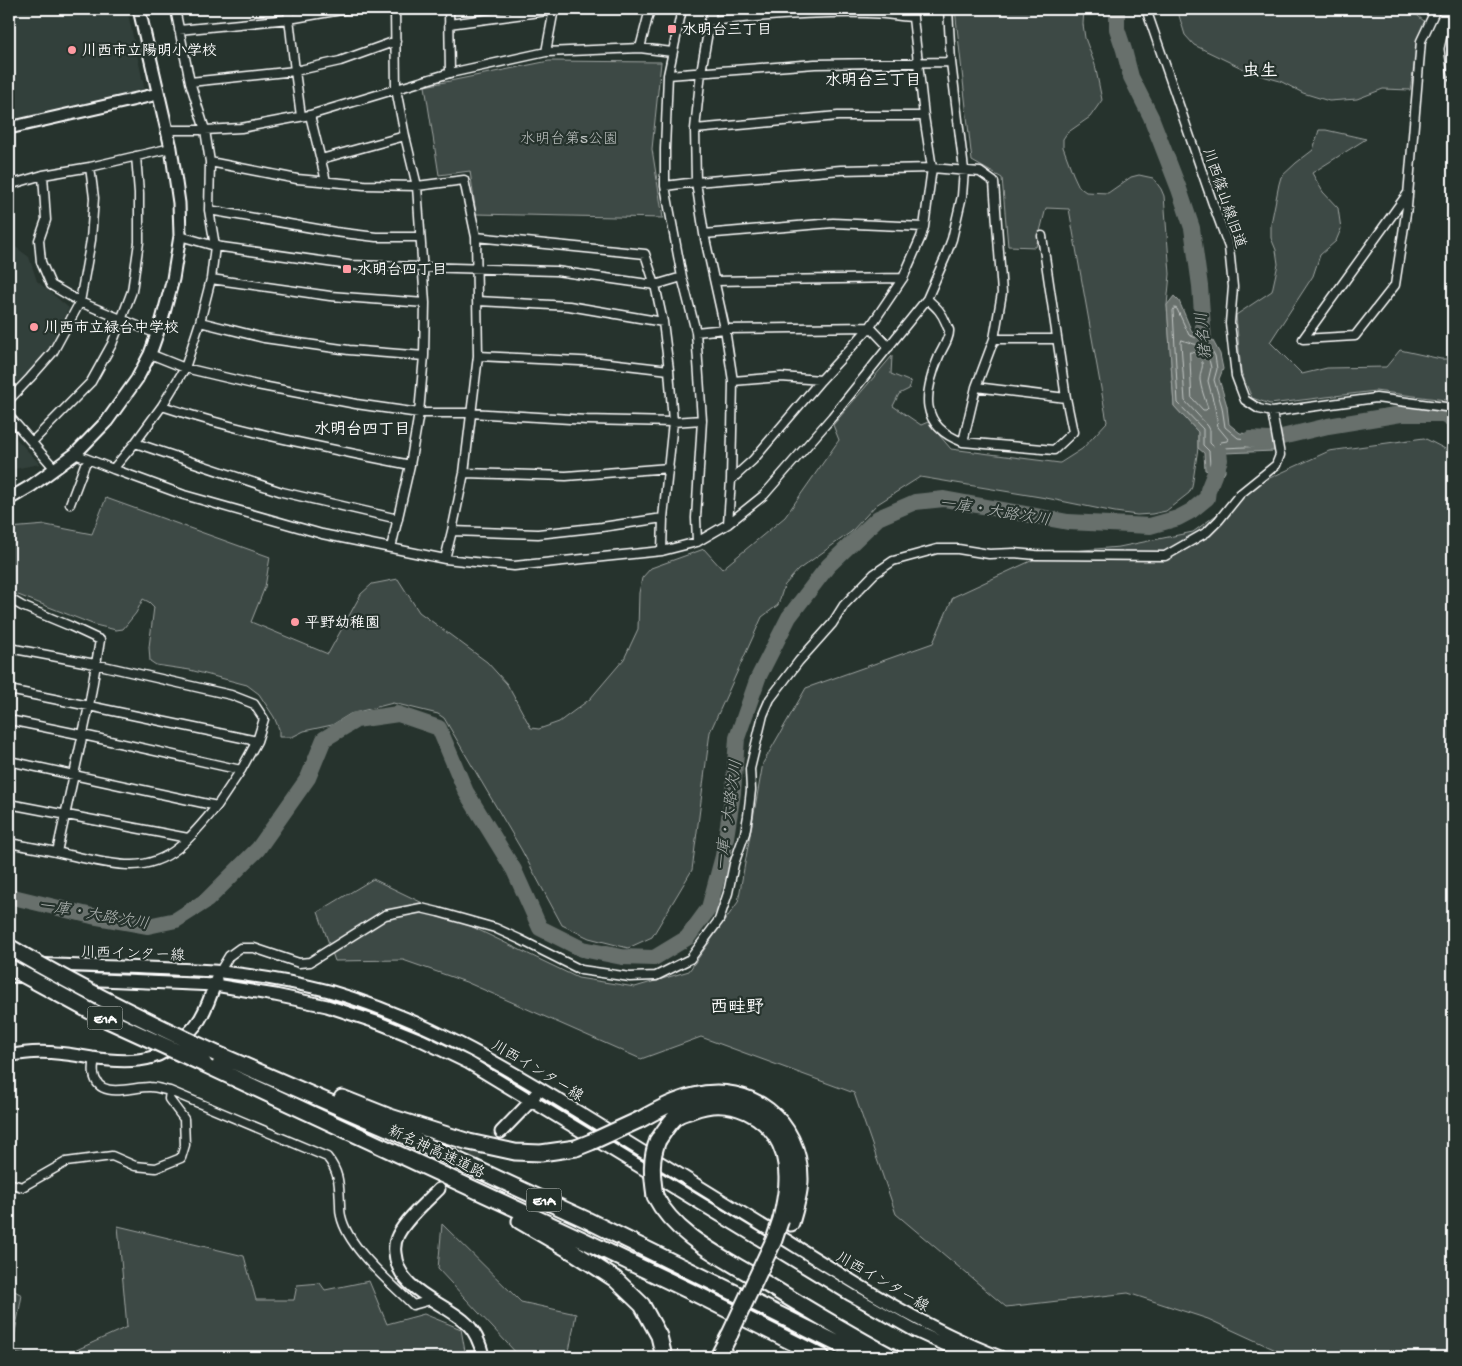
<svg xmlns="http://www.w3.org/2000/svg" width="1462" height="1366" font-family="'Gochi Hand','Klee One',sans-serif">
	<rect width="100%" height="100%" fill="#26332d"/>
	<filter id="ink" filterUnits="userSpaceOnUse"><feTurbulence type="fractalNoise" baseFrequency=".02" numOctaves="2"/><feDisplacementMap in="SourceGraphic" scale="10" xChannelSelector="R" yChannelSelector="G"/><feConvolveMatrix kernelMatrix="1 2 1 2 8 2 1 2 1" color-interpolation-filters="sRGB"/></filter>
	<g filter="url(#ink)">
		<path fill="#333f3a" d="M9 9H127L145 91 9 122Z
			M9 242 29 257 37 281 69 308 50 347 26 375 9 388Z
			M9 431 40 464 9 470Z"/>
		<path fill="#3e4944" stroke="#9ea4a2" d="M955 9H1084L1083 24 1085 38 1095 65 1102 100 1090 117 1067 133 1063 139V147L1073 174 1079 187 1086 192 1108 193 1131 177 1139 175 1153 178 1161 189 1164 196 1170 274 1167 305 1174 406 1198 432V448L1192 487 1189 493 1166 511 1152 514 1137 515 1115 512 1046 498 920 477 876 505 851 532 798 570 784 586 778 605 762 617 710 732 692 870 652 937 628 948 589 938 562 925 521 849 444 718 438 714 393 703 350 714 332 725 304 731 292 737H279V729L274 717 259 694 247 685 190 670 156 665 150 661 149 647 154 607 149 602 143 599 136 613 123 629 116 630 95 625 13 593H9V528L46 525 92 534 106 498 270 557 265 587 251 622 328 654 361 594 372 584 398 579 419 612 487 662 507 684 531 728 539 729 559 722 590 699 624 659 638 629 639 593 642 578 651 568 704 549 722 569 785 517 839 440 833 425 892 356 891 374 911 382 909 389 899 394 893 406 921 425 928 422 951 449 1060 463 1082 449 1107 422 1069 209 1046 208 1036 247 1008 246 1002 178 972 161Z
			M1177 9H1410L1425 22 1418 42 1410 90 1383 89 1357 99 1329 101 1303 93 1280 81 1252 73 1194 45 1185 35Z
			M549 61 661 62 652 149 663 218 476 214 470 171 439 175 425 86Z
			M1319 130H1326L1366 139 1312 173 1323 192 1338 208 1341 229 1336 241 1320 255 1313 276 1270 342 1302 374 1327 368 1386 367 1400 350 1441 359H1453V401L1375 391 1270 404 1252 398 1241 372 1236 315 1272 291 1278 264 1276 250 1271 238V224L1279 184 1281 177 1296 163 1313 150Z
			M1424 438 1453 453V1357H1291L1208 1319 1128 1293 1006 1307 896 1214 854 1093 701 1037 641 1059 466 982 403 960 335 961 318 912 373 879 578 978 635 987 689 971 738 902 763 763 806 688 933 643 953 597 1048 553 1119 547 1193 532 1261 482 1329 451Z
			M442 1224 521 1302 576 1314 568 1357H520L438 1269Z
			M118 1226 244 1256 256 1300H294L297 1285 320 1283 325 1290 369 1281 387 1324 424 1314 461 1329 466 1357H61L127 1327Z
			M9 1288 22 1295 11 1353 41 1357H9Z"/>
		<path fill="#67706c" stroke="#a4a9a7" d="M1174 296 1179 301 1192 332 1197 334 1207 330 1220 354 1223 369 1219 379 1227 406 1229 424 1240 433 1271 436 1274 451 1225 453V472L1223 475 1205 470 1204 453 1198 448V432L1174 406 1167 305Z"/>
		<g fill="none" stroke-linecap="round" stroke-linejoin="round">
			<path stroke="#c2c6c4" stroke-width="1" d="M1175 308 1177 309 1189 335 1196 338 1205 337 1215 356 1217 369 1214 380 1222 407 1225 427 1238 438 1265 441 1267 443V445L1265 446 1224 448C1217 454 1223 462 1218 468L1210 465 1209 451 1203 445V429L1178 403 1173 311Z
				M1182 340 1194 344 1202 345 1209 359 1211 368 1208 381 1215 408 1218 427 1228 439 1227 441 1221 442 1216 447 1213 446 1210 443V430L1208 426 1185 401 1181 343Z
				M1190 352 1197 353C1207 368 1200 366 1200 380 1201 389 1205 399 1208 408L1206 410H1203L1192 398Z"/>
			<path stroke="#67706c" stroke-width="16" d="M1117 9V29L1124 50 1131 77 1151 117 1179 189 1192 228 1200 286 1205 354
				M1250 439 1269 440 1328 426 1401 414H1440L1453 419
				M9 896 92 916 148 926 176 920 207 900 258 849 308 778 324 739 356 720 398 714 439 728 466 792 514 870 540 928 582 949 622 957 654 958 687 938 709 908 723 856 733 793 737 738 758 678 789 617 828 566 878 518 915 502 944 499 1068 522 1150 526 1178 518 1191 511 1207 498 1208 490 1220 460 1219 452"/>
			<path stroke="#3c4742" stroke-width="11" stroke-dasharray="11 5.5" stroke-linecap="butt" d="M446 1183 501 1132"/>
			<defs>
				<path id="street" d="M288 9 295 71 301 116
					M449 9 450 73
					M650 9 640 48 672 52
					M682 9 668 75 665 149V186L682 277 696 332 702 420 696 518 697 542
					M712 9 701 72 695 129 696 182 704 234 725 329 733 381 731 480
					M1146 9 1212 201 1229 247 1233 287 1230 323 1236 376 1245 400 1259 409 1272 412 1376 398 1453 408
					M709 21C761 16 814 12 867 13 883 13 898 16 913 17
					M449 24 562 9
					M179 30 289 19 347 9
					M1453 32 1449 49 1453 78
					M546 52 554 9
					M668 75 815 64 951 62
					M190 82 295 71 340 61 396 41
					M310 115 326 181
					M695 129 838 116H924
					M166 130H205L241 128 310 115 450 73 546 52 640 48
					M321 159 405 136
					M210 162 297 179 364 185 417 186 464 180 476 237 478 356 464 473 452 531 445 559
					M43 175 46 220 39 240 41 262 51 285 80 302 157 334
					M9 185 43 175 90 167 171 148
					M665 186 696 182 841 170 932 168 980 172 994 182 1002 293 994 339 976 387 963 442
					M1408 193 1303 339 1355 336 1395 285 1407 207 1421 41 1436 9
					M209 210 335 232 376 237H420
					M704 234 833 223 924 227
					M180 236 215 246 349 265 556 271 655 285 682 277
					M476 237 645 254 655 285 663 322 669 370 673 422 663 518 662 551
					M211 279 330 296 425 303
					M715 281 903 278
					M927 299C937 308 941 311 946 323 946 324 949 330 949 330 950 338 942 349 939 356 924 392 918 426 963 442L1054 450 1073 432 1066 398 1042 236
					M478 301 569 306 663 322
					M200 322 264 338 349 350 424 356
					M696 332 725 329 870 327 889 347
					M994 339H1057
					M150 354 185 368 257 385 356 404 419 413H471L587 420 673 422 702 420
					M478 356 600 362 669 370
					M733 381 781 377 821 380
					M976 387 1066 398
					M9 400 30 378 53 352 80 302 91 240 94 198 90 167
					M162 406C243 433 327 448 410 465
					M9 416 55 469
					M32 442 91 382 112 344 132 291 139 242V193L136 156
					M135 443 282 492 398 519
					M75 454 113 469 184 495 322 534 445 559 514 566 662 551 697 542 728 524 764 495 832 417 927 299 945 258 952 239 962 196 964 170 951 62 948 9
					M113 469 135 443 162 406 185 368 200 322 211 279 215 246 209 210 210 162 205 130 190 82 175 9
					M464 473 566 476 669 468
					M70 504 87 459
					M728 524 731 480 753 460 821 380 870 327 903 278 921 237 924 227 932 168 924 116 912 9
					M452 531 538 534 602 527 663 518
					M391 548 410 465 419 413 424 356 425 303 417 186 405 136 396 89 395 9
					M9 600 10 599 22 606 70 626 100 640 89 706 57 852
					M9 648 95 664 231 695 254 704 264 719 257 741
					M9 690 89 706 257 741 241 770 217 806
					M9 720 83 735 241 770
					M9 761 217 806C206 819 192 837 178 848 143 876 108 863 69 855 49 850 29 847 9 843
					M9 804 188 838
					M220 971 229 956 240 948H254L299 963 310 962 385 915 421 908 438 912 495 928 519 939 581 970 630 977 656 976 690 959 719 920 728 893 734 864 745 833 748 816 751 790 750 769 763 715 770 699 799 661 832 624 844 605 874 574 893 561 937 549H958L989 554 1014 553 1036 555 1165 556 1207 532 1219 520 1240 494 1276 465 1280 455 1272 412
					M95 1058C94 1063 93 1069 94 1074 98 1101 134 1086 150 1087 157 1087 164 1090 170 1091L327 1157C340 1173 339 1185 340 1204 340 1208 340 1212 341 1216 348 1248 390 1282 413 1305L431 1300
					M9 1183 22 1187 66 1162 112 1156 135 1166 156 1168 181 1158 185 1145 184 1119 169 1099 170 1091"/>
				<path id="secondary" d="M9 128 158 94
					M9 499 31 486 75 454 107 421 137 379 150 354 162 320 173 279 180 236 179 203 171 148 139 9
					M9 962C63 967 118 966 173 969 189 970 206 970 222 972 258 976 294 982 329 991 420 1017 501 1064 580 1113 649 1156 719 1199 789 1242 857 1285 925 1328 1000 1357
					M9 976 215 985 275 995 327 1006 379 1023 421 1040 469 1063 851 1295 915 1331 972 1357
					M9 1056C37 1049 64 1053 92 1058 112 1061 134 1063 153 1057 168 1053 192 1032 200 1019 207 1007 212 993 216 980
					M501 1132 531 1101 535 1095
					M439 1189C426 1202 407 1218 398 1235 395 1241 394 1246 395 1253 398 1290 439 1300 464 1321 474 1329 481 1344 483 1357"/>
				<path id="highway" d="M217 1054 388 1128 587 1220 865 1357
					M204 1064 581 1239 698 1295 822 1357
					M342 1098 390 1117 469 1142 515 1152 541 1153 576 1148
					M639 1120C656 1111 675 1100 694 1096 750 1082 800 1121 800 1179 800 1194 795 1209 791 1223
					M658 1140C664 1132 669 1122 677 1116 681 1113 687 1112 692 1110 729 1095 772 1114 784 1154 790 1176 786 1197 781 1219
					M655 1196C676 1237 723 1257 760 1280 804 1307 847 1333 892 1357
					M520 1221 575 1253 615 1279 642 1305 659 1336 664 1357
					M718 1357 730 1334"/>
			</defs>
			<use href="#street" stroke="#fff" stroke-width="11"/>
			<use href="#secondary" stroke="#fff" stroke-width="15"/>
			<use href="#highway" stroke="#fff" stroke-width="19"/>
			<use href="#street" stroke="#26332d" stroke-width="8"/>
			<use href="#secondary" stroke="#26332d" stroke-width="11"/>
			<use href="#highway" stroke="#26332d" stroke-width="15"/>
			<defs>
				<path id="highway-bridge" d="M9 947C76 987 146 1021 217 1054
					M9 967 101 1017 204 1064
					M576 1148 591 1142 639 1120
					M655 1196C652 1176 650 1159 658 1140
					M730 1334 774 1240 781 1219"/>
			</defs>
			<use href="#highway-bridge" stroke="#fff" stroke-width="19" stroke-linecap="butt"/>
			<use href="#highway-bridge" stroke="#26332d" stroke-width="15"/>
		</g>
	</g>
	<g fill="#ff9aa2" stroke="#26332d" stroke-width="2">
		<rect x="667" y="24" width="10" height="10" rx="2.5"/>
		<circle cx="72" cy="50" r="5"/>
		<rect x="342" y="264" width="10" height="10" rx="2.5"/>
		<circle cx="34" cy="327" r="5"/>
		<circle cx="295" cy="622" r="5"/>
	</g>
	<g text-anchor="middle" stroke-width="4.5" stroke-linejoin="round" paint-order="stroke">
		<g fill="#26332d" stroke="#bec2c0" stroke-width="1">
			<rect x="87.5" y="1006.5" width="35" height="23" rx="4"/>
			<rect x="526.5" y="1188.5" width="35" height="23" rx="4"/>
		</g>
		<g font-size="14" font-weight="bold" fill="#fff">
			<text x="105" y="1023">E1A</text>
			<text x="544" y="1205">E1A</text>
		</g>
		<g font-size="15" font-weight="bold" fill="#fff" stroke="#26332d" text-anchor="start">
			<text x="682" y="34">水明台三丁目</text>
			<text x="82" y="55">川西市立陽明小学校</text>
			<text x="357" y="274">水明台四丁目</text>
			<text x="44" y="332">川西市立緑台中学校</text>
			<text x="305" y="627">平野幼稚園</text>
		</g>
		<g font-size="15" fill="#bbbfbe" stroke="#26332d">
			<text x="569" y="143">水明台第5公園</text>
		</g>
		<g font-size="15" fill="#fff" stroke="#26332d">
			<text transform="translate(1225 198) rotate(71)" y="5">川西篠山線旧道</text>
			<text transform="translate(133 953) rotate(2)" y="5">川西インター線</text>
			<text transform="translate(538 1070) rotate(31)" y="5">川西インター線</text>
			<text transform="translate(437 1151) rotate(25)" y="5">新名神高速道路</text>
			<text transform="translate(883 1281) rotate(30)" y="5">川西インター線</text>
		</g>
		<g font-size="16" font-weight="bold" fill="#fff" stroke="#26332d">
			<text x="873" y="85">水明台三丁目</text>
			<text x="362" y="434">水明台四丁目</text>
		</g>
		<g font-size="16" font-style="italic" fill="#b3b8b6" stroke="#26332d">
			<text transform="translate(1202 336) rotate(-96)" y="6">猪名川</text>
			<text transform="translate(995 510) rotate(9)" y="6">一庫・大路次川</text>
			<text transform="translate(727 815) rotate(-82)" y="6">一庫・大路次川</text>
			<text transform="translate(94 913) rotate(10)" y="6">一庫・大路次川</text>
		</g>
		<g font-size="18" font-weight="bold" fill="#fff" stroke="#26332d">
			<text x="1260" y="76">虫生</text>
			<text x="737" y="1012">西畦野</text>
		</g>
	</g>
	<rect width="1462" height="1366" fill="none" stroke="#26332d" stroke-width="30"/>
	<rect x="15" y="15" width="1432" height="1336" fill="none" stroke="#fff" stroke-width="2" filter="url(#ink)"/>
</svg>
